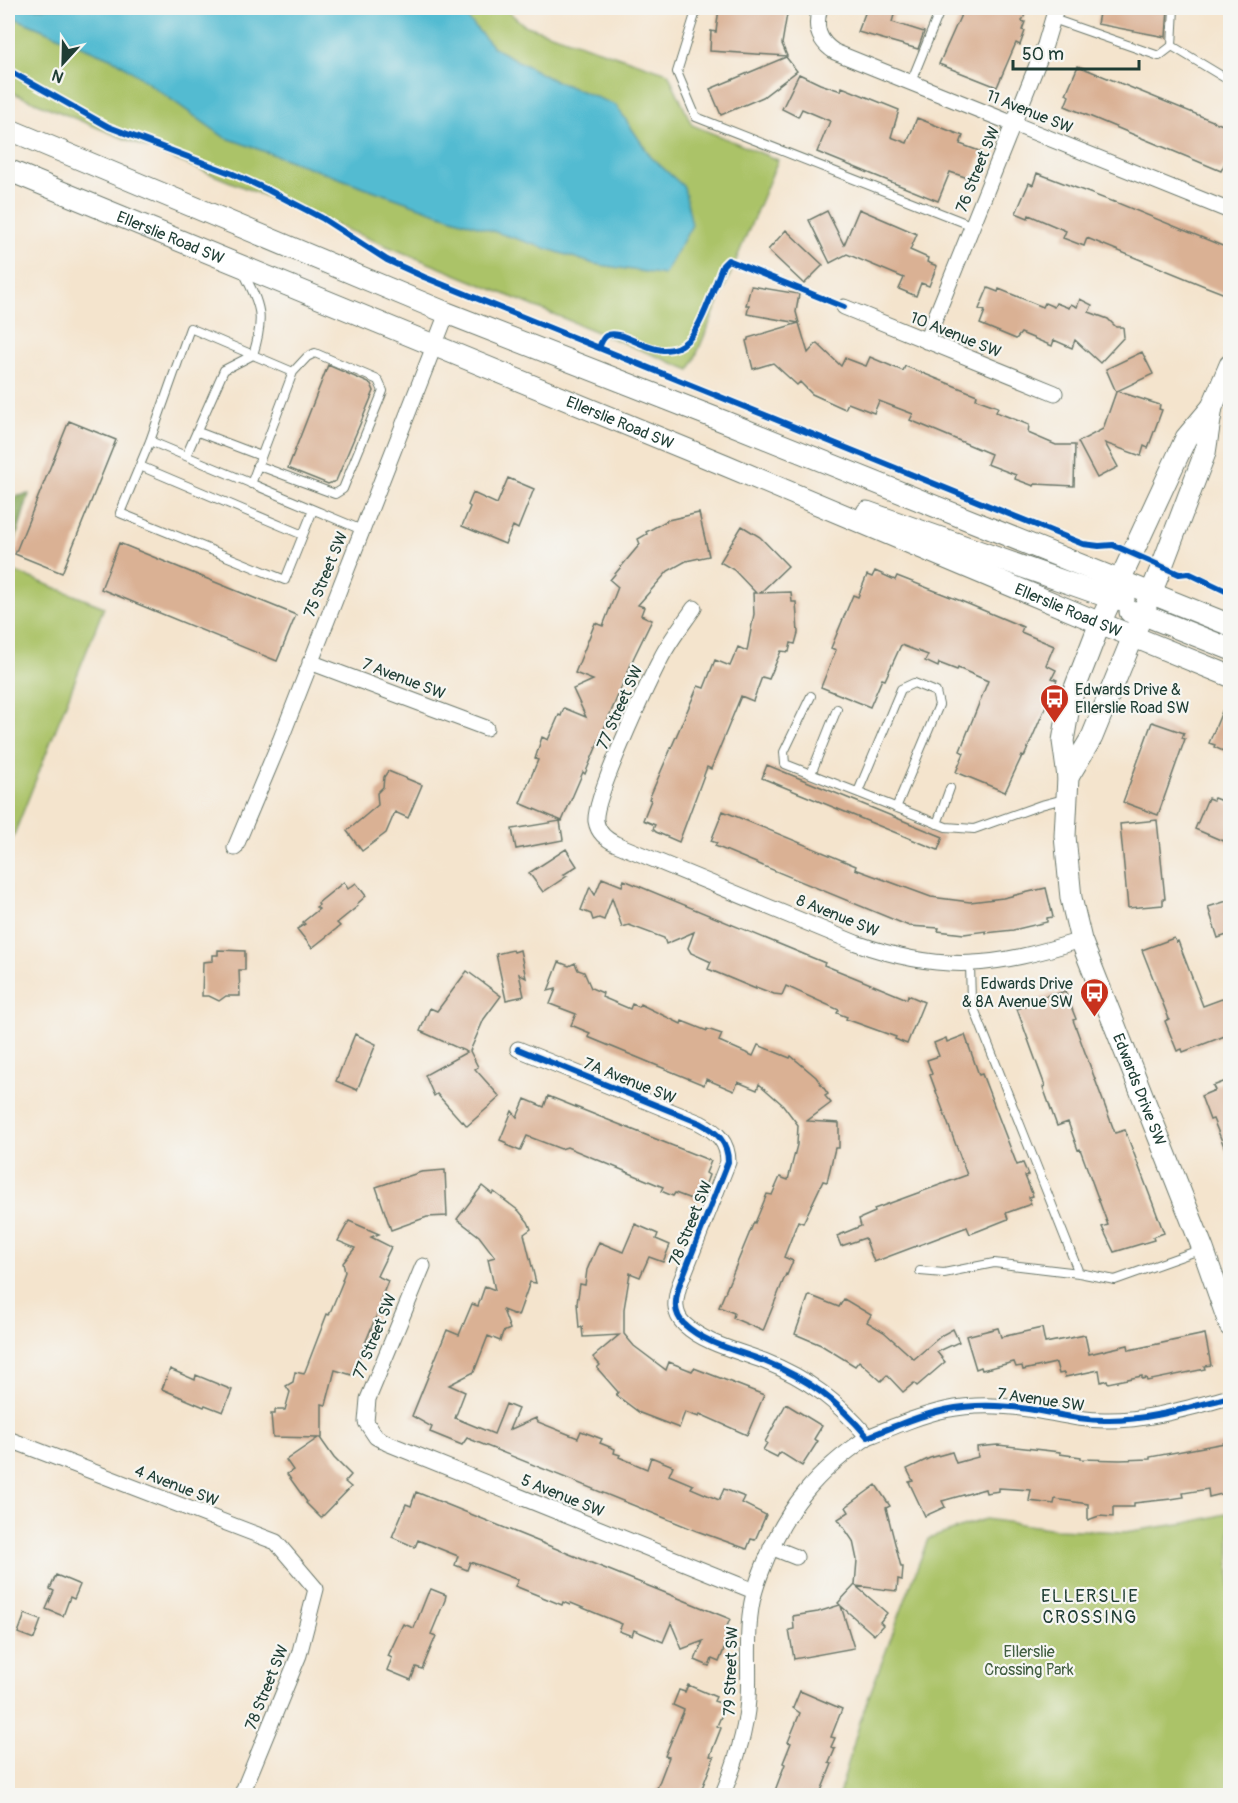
<svg xmlns="http://www.w3.org/2000/svg" width="1238" height="1803" font-family="Pangolin,sans-serif">
	<rect width="100%" height="100%" fill="#f6f6f2"/>
	<filter id="ink" filterUnits="userSpaceOnUse"><feTurbulence type="fractalNoise" baseFrequency=".0167" numOctaves="2"/><feDisplacementMap in="SourceGraphic" scale="12" xChannelSelector="R" yChannelSelector="G"/><feConvolveMatrix kernelMatrix="1 2 1 2 8 2 1 2 1" color-interpolation-filters="sRGB"/></filter>
	<filter id="wash" filterUnits="userSpaceOnUse"><feTurbulence type="fractalNoise" baseFrequency=".008" numOctaves="4" result="noise"/><feDisplacementMap in="SourceGraphic" scale="24" xChannelSelector="R" yChannelSelector="G"/><feGaussianBlur stdDeviation="1.35" result="paint"/><feColorMatrix in="noise" values="0 0 0 0 0 0 0 0 0 0 0 0 0 0 0 0 0 1.4 0 .05"/><feComposite in="paint" operator="in"/></filter>
	<g filter="url(#wash)">
		<rect width="100%" height="100%" fill="#f4e4cd"/>
		<path fill="#abc368" stroke="#65804e" stroke-width="1.5" d="M8 8H504L524 25 668 73 692 125 778 160 690 370 8 91Z
			M8 569 104 607 8 850Z
			M1230 1513V1795H839L862 1715 928 1539 985 1519 1056 1529 1125 1532 1186 1523Z"/>
		<path fill="#88a95c" stroke="#547348" stroke-width="1.5" d="M29 494 8 564V498Z"/>
		<path fill="#53bbd1" stroke="#397c82" stroke-width="1.5" d="M8 8H458L494 48 551 79 616 105 651 157 684 187 692 225 664 275 594 264 431 211 224 137 117 61 10 16 8 14Z"/>
		<g id="blocks">
			<path fill="#dab194" d="M719 8H788L782 44 787 56 710 51 711 31 716 32Z
				M867 8H896L892 22 924 32 918 49 858 32Z
				M964 8H1028L1022 21 1025 22 1022 30 1025 31 1020 45 1016 43 1012 52 997 87 939 64Z
				M1100 8H1168L1166 37 1097 24Z
				M786 57 797 71 763 97 721 115 710 89Z
				M1078 66 1230 128V160L1227 159 1221 171 1065 106 1069 96 1066 94Z
				M799 74 820 84 841 91 842 87 899 110 891 137 907 143 917 118 963 136 960 144 982 152 971 179 950 172 938 201 817 152 830 121 802 109 798 117 782 109Z
				M1037 173 1113 202V201L1230 249V292L1227 290 1225 294 1207 287 1087 238 1084 246 1063 238 1066 231 1029 215 1028 218 1016 213 1029 183 1033 185Z
				M859 209 917 234 910 250 928 258 927 262 937 266 929 286 921 283 916 296 899 289 904 278 847 254 830 263 809 220 827 211 844 245Z
				M786 230 823 265 804 284 768 250Z
				M751 286 799 294 796 312 799 323 747 314 749 305H746Z
				M988 288 998 292 999 289 1043 307 1045 303 1054 307 1056 303 1069 308 1071 304 1077 307 1080 299 1092 305 1089 312 1108 319 1116 327H1123L1124 337 1100 363 1075 340 1072 348 1054 340 1052 346 1021 333 1016 339 980 324 985 311 979 309Z
				M799 323 808 353 817 343 841 366 845 358 866 366 870 357 903 371 905 366 977 395 976 399 998 407 996 412 1029 425 1028 433 1056 445H1075L1074 486 1035 484 1034 486 1015 479 1016 475 987 464 991 454 910 420 913 414 879 401 874 413 848 403 845 409 812 394 800 382 797 385 773 363 753 369 746 341 748 340V338Z
				M1142 352 1153 374 1117 391 1160 405 1159 409 1162 410 1148 448 1144 446 1141 456 1105 443 1118 467 1097 478 1078 442 1103 429 1116 392 1106 369Z
				M328 365 371 384 374 391 336 481 328 484 288 468Z
				M69 421 116 440 62 573 15 554Z
				M508 478 534 489 518 529 513 526 505 544 462 526 470 507 468 505 473 493 497 504Z
				M699 513 709 556 686 561 668 571 638 605 644 607 641 615 652 620 634 657 585 774 583 772 562 821 520 803 538 760 535 759 542 737 548 740 559 715 561 716 564 708 586 717 573 689 593 680 575 673 595 623 603 626 618 587 610 580 640 544 638 539 647 534 646 532 668 520Z
				M742 526 760 537 788 566 760 593 791 592 792 602H796L798 633 795 644 791 643 789 652 781 651 769 679 762 677 753 701 741 696 711 769 707 767 679 842 656 832 653 829 655 825 643 820 651 800 649 799 698 686 704 688 715 660 730 666 738 647 747 651 754 614 753 593H756L734 570 720 562Z
				M119 543 296 615 277 661 101 589Z
				M875 571 895 580 897 576 961 601 1023 627 1021 632 1054 646 1046 665 1056 670 1052 678 1057 680 1024 757 1022 756 1005 792 956 772 964 753 960 751 988 681 958 668 957 670 939 663 938 667 925 661 928 655 901 645 885 680 882 679 870 707 821 687 836 650 831 648 853 595 858 597 867 575 872 577Z
				M1230 692V754L1214 747 1215 745 1209 743Z
				M1152 722 1184 733 1182 738 1185 739 1158 815 1123 802Z
				M767 765 943 837 938 850 762 778Z
				M388 771 422 785 408 818 395 812 386 833 362 851 347 831 378 805 377 793 383 787 384 777Z
				M1208 798 1213 800 1214 798 1230 804V844L1195 829Z
				M723 811 856 866 855 869 931 897 970 902 1003 898 1046 888 1053 917 1047 918V922L1013 930 986 933V931L964 934 938 931 939 928 909 926 715 846 717 843 711 841Z
				M1157 820 1165 899H1163V905L1128 908 1120 824Z
				M560 821 563 840 516 849 512 829Z
				M566 849 577 866 563 875 567 876 543 892 529 873Z
				M602 878 622 886 624 880 825 963 824 965 856 978 907 999 908 995 924 1002 907 1044 895 1039 896 1037 846 1019 847 1017 837 1013 839 1010 786 986 782 995 774 994 756 987V989L708 969 711 962 691 953 688 948 694 932 666 944 664 938 629 925 622 927 612 898 604 920 599 918 593 920 591 914 581 910 590 887 595 895Z
				M344 882 348 889 356 883 366 896 357 904 358 906 337 923 340 926 312 948 297 929 305 924 303 922 319 909 316 907 319 905 318 903Z
				M1230 900V934L1218 938 1208 907Z
				M1174 938 1176 942 1178 941 1203 1006 1230 996V1034L1183 1052 1182 1049 1177 1051 1165 1021 1169 1019 1142 950Z
				M218 950 245 951V970H239L240 996H226L219 1001 209 996H202L203 962 213 961V955H218Z
				M513 950 514 952 520 950 526 978 519 974 524 996 506 1000 496 954Z
				M559 962 569 966 575 963 578 970 584 972 591 988 603 993 602 997 630 1009 632 1004 639 1007 640 1004 681 1024 682 1021 707 1031V1029L722 1034 719 1041 753 1056 758 1045 790 1058 791 1056 816 1077 828 1094 825 1096 831 1103 807 1121 839 1123V1148H835L827 1182 823 1181 803 1223 798 1221 784 1257 793 1261 787 1275 786 1274 763 1331 733 1318 734 1313 719 1307 754 1222 755 1223 767 1194 772 1195 780 1177 788 1180 797 1145 798 1125 783 1105 759 1084 757 1090 738 1082 734 1091 706 1079 704 1085 588 1037 590 1033 571 1025 576 1014 550 1004 556 989 548 991Z
				M467 971 501 996 484 1019 470 1051 478 1067 475 1069 500 1097 467 1126 463 1121 462 1122 437 1094 434 1096 425 1075 467 1052 420 1031 430 1008 437 1011Z
				M1065 991 1076 1019 1073 1020 1115 1133 1125 1130 1164 1233 1153 1237 1154 1240 1114 1252 1102 1227 1108 1225 1080 1149 1078 1150 1068 1122 1057 1126 1043 1087 1045 1086 1017 1009 1053 993 1054 995Z
				M355 1034 376 1044 357 1090 336 1081Z
				M965 1035 979 1075 982 1074 1017 1165 1023 1163 1028 1175 1025 1176 1033 1196 1029 1197 1031 1204 1006 1213 1008 1219 978 1231 970 1234 967 1227 874 1262 865 1238 841 1246 837 1236 861 1226 859 1219 875 1212 874 1209 967 1175 930 1075 932 1074 927 1060 939 1056 934 1043 946 1038 947 1042Z
				M1226 1081 1230 1092V1161L1213 1119 1210 1120 1201 1096 1215 1090 1213 1086Z
				M548 1096 711 1161 706 1173 709 1175 699 1202 675 1193 673 1196 661 1191 663 1187 567 1147 561 1149 527 1136 520 1151 506 1145 507 1143 500 1140 512 1111 517 1117 525 1099 544 1107Z
				M445 1170 447 1216 427 1217 391 1230 376 1187 421 1172Z
				M482 1186 492 1194 494 1192 519 1211 528 1222 531 1229 524 1234 536 1283 530 1282 518 1316 503 1310 510 1329 503 1332 500 1341 488 1336 474 1372 449 1385 465 1392 455 1418 494 1434 506 1404 518 1409 509 1430 536 1418 538 1422 578 1438 581 1431 602 1439 600 1443 615 1449 614 1453 620 1455 619 1457 647 1469 651 1457 673 1466 669 1475 693 1485 691 1488 719 1500 724 1489 745 1497 742 1503 766 1515 755 1540 751 1539 747 1549 697 1531 467 1438 462 1445 430 1432 432 1427 412 1416 447 1330 459 1335 472 1304 478 1306 485 1286 495 1290 488 1259 495 1257 479 1236 457 1219Z
				M349 1221 379 1234 371 1237 391 1247 377 1276 388 1281 380 1301 382 1302 352 1375 335 1370 326 1405 322 1404V1438H320L334 1458 351 1475 345 1482 351 1487 321 1518 306 1503 307 1502 287 1474 293 1470 286 1460 318 1438 273 1437 271 1414H275V1410H285L290 1392 286 1386 293 1382 295 1372 304 1374 327 1314 329 1315 343 1281 342 1280 345 1272 343 1263 355 1248 338 1241Z
				M635 1224 658 1234 656 1239 670 1245 663 1262 649 1257 640 1277 630 1273 624 1309V1334L634 1346 666 1370 669 1362 692 1371 694 1368 764 1395 747 1435 700 1414 699 1417 685 1412 679 1428 640 1413 616 1395 618 1392 597 1368 600 1365 593 1357 619 1335 583 1337 582 1327 579 1328 577 1303 580 1284 585 1285 587 1270 599 1242 623 1252Z
				M809 1295 839 1307 844 1299 871 1315 867 1322 884 1332 914 1359 942 1335 953 1329 959 1342 937 1352 945 1362 917 1386 914 1383 903 1392 887 1375 881 1381 859 1361 855 1366 821 1345 795 1334Z
				M998 1328 1001 1337 1042 1328 1045 1343 1085 1335 1089 1354 1128 1345 1129 1350 1205 1334 1211 1365 1204 1366 1205 1369 1147 1381 1146 1378 1142 1379V1376L1108 1383 1107 1380 1101 1382 1099 1370 1065 1377 1064 1373 1059 1374 1056 1363 1023 1370 1022 1366 1016 1367 1014 1362 982 1370 981 1367 976 1369 966 1336Z
				M170 1369 195 1380 196 1375 232 1390 223 1412 205 1405 204 1407 162 1389Z
				M786 1404 822 1426 814 1439 818 1441 802 1466 780 1452 777 1457 763 1450 767 1443 765 1442Z
				M1230 1442V1492L1209 1497 1208 1489 1183 1493 1184 1497 1171 1499 1134 1503V1507H1113V1517L1099 1516 1088 1520V1504L1055 1499 1054 1504 1029 1501 1031 1490 999 1488V1491L986 1493 985 1489 942 1501 945 1507 925 1516 909 1482 913 1481 907 1469 930 1458 952 1452 956 1463 978 1457 977 1447 998 1445 1060 1452V1454L1081 1457V1459L1120 1460 1150 1459V1457Z
				M876 1485 890 1506 886 1508 901 1567H903L902 1580 898 1579 897 1591 856 1586 887 1613 880 1622 883 1625 874 1635 841 1606 854 1648 794 1659 789 1630 794 1629 793 1616 818 1612 840 1605 838 1603 855 1585 857 1560 853 1541 838 1519 849 1512 846 1507Z
				M416 1492 730 1619 725 1631 730 1634 719 1662 712 1659 709 1666 695 1660 703 1641 682 1649 671 1623 663 1642 634 1630 632 1636 619 1631 622 1624 571 1603 570 1605 563 1602 562 1605 515 1586 518 1580 482 1566 470 1562 467 1570 455 1565 458 1556 418 1540 415 1547 392 1537 406 1504 411 1506Z
				M56 1575 80 1585 74 1599 70 1597 63 1616 46 1609 54 1591 50 1589Z
				M431 1589 446 1595 445 1600 431 1634 436 1636 422 1669 416 1667 411 1680 387 1670 392 1658 388 1656 403 1624 414 1628 428 1593H429Z
				M25 1614 41 1620 34 1639 18 1633Z
				M688 1685 716 1697 714 1701 726 1705 717 1726 721 1728 710 1756 714 1757 699 1796H654L669 1757 665 1756 684 1710 673 1705 679 1690 685 1692Z
				M800 1691 842 1709 831 1737 835 1738 831 1747 835 1749 829 1763 832 1764 819 1796H773L785 1764 783 1763 791 1743 788 1742 800 1713 793 1708Z"/>
		</g>
	</g>
	<g filter="url(#ink)">
		<use href="#blocks" fill-opacity="0" stroke="#6a776a" stroke-width="1.5"/>
		<g fill="none" stroke-linecap="round" stroke-linejoin="round">
			<defs>
				<path id="lane" d="M697 8 677 72 696 117 973 226
					M1053 19 1159 56 1172 46 1230 81
					M1172 46 1174 8
					M911 82 941 8
					M243 272C261 306 265 317 253 355L293 372 251 484
					M253 355 190 328 150 441 120 513 285 580 313 510
					M198 432 261 456
					M150 441 362 530
					M186 456 224 370 253 355
					M257 465 335 494 343 489 383 391 378 380 315 353 307 357 293 372
					M140 466 303 535
					M811 696 784 752 785 764 946 827 974 829 1041 805 1064 799
					M811 774 837 709
					M858 792 901 689 914 683 936 692 939 705 896 808
					M937 824 950 788
					M970 965 971 1001 1079 1273
					M920 1271 944 1273 994 1263 1079 1273 1115 1280 1202 1249"/>
				<path id="street" d="M820 8C814 27 818 41 835 52L1230 211
					M844 307 1055 393
					M926 341 1045 45 1056 8
					M694 608C683 624 670 640 661 658 648 683 593 799 596 821 598 833 606 839 616 844L856 943C943 974 995 967 1081 940
					M310 662 486 728
					M235 848 280 741 447 313
					M518 1049 700 1123C717 1132 728 1142 728 1162L679 1286C675 1300 673 1313 684 1324 705 1344 739 1351 764 1361 809 1379 837 1401 868 1437 929 1412 960 1399 1028 1409 1055 1413 1081 1421 1109 1420 1150 1420 1191 1407 1230 1397
					M423 1266 368 1399 366 1422 376 1437 387 1443 754 1591
					M8 1439 276 1542 316 1589 299 1655 241 1796
					M771 1547 796 1557
					M722 1796C735 1764 746 1733 748 1699 750 1669 746 1638 751 1608 753 1593 758 1580 764 1565 786 1508 817 1471 868 1437"/>
				<g id="secondary">
					<path d="M8 129 447 313 723 421 1230 625"/>
					<path id="s1" d="M8 170 725 465 1100 623 1230 676"/>
					<path id="s2" d="M1212 407 1186 438 1100 623 1070 701 1063 741 1068 777 1065 836 1071 898 1081 940 1203 1249 1230 1326"/>
					<path d="M867 512 1111 598 1124 600"/>
					<path d="M1130 612 1142 614 1230 649"/>
					<path d="M1068 777 1092 737 1162 566 1205 453 1212 407 1230 365"/>
				</g>
			</defs>
			<use href="#lane" stroke="#6a776a" stroke-width="10"/>
			<use href="#street" stroke="#6a776a" stroke-width="17"/>
			<use href="#secondary" stroke="#6a776a" stroke-width="23"/>
			<use href="#lane" stroke="#fff" stroke-width="8"/>
			<use href="#street" stroke="#fff" stroke-width="15"/>
			<use href="#secondary" stroke="#fff" stroke-width="21"/>
			<defs>
				<path id="cycleway" d="M8 70 109 127 233 174 268 190 322 218 387 260 424 277 1083 544 1099 546 1113 545 1179 574 1188 573 1230 593
					M599 348C601 343 602 339 606 336 624 325 659 369 688 340 702 326 715 284 723 265L728 260 844 307
					M518 1049 700 1123C717 1132 728 1142 728 1162L679 1286C675 1300 673 1313 684 1324 705 1344 739 1351 764 1361 809 1379 837 1401 868 1437 929 1412 960 1399 1028 1409 1055 1413 1081 1421 1109 1420 1150 1420 1191 1407 1230 1397"/>
			</defs>
			<use href="#cycleway" stroke="#f6f6f2" stroke-width="10"/>
			<use href="#cycleway" stroke="#0057b8" stroke-width="6"/>
		</g>
	</g>
	<defs>
		<symbol id="bus-pin" viewBox="-11 -11 22 30"><path d="M0 17L-7.5 6A9.5 9.5 0 1 1 7.5 6Z" fill="#c8321e" stroke="#f6f6f2"/><path d="M-5-6H5V4H4V6H2V4H-2V6H-4V4H-5ZM-3.5-4V0h7V-4ZM-3.5 1.2v1.5H-2V1.2ZM2 1.2v1.5H3.5V1.2Z" fill="#fff"/></symbol>
	</defs>
	<g fill-rule="evenodd">
		<use href="#bus-pin" x="1038" y="682" width="33" height="45"/>
		<use href="#bus-pin" x="1078" y="976" width="33" height="45"/>
	</g>
	<g text-anchor="middle" stroke-width="4.5" stroke-linejoin="round" paint-order="stroke">
		<g font-size="16" fill="#1f3d34" stroke="#f6f6f2">
			<text transform="translate(1030 111) rotate(22)" y="6">11 Avenue SW</text>
			<text transform="translate(977 169) rotate(-68)" y="6">76 Street SW</text>
			<text dy="6" stroke="none"><textPath href="#s1" startOffset="176">Ellerslie Road SW</textPath></text>
			<text transform="translate(956 334) rotate(22)" y="6">10 Avenue SW</text>
			<text dy="6" stroke="none"><textPath href="#s1" startOffset="662">Ellerslie Road SW</textPath></text>
			<text transform="translate(325 574) rotate(-68)" y="6">75 Street SW</text>
			<text dy="6" stroke="none"><textPath href="#s1" startOffset="1148">Ellerslie Road SW</textPath></text>
			<text transform="translate(404 678) rotate(21)" y="6">7 Avenue SW</text>
			<text transform="translate(619 707) rotate(-66)" y="6">77 Street SW</text>
			<text transform="translate(838 915) rotate(22)" y="6">8 Avenue SW</text>
			<text transform="translate(630 1080) rotate(22)" y="6">7A Avenue SW</text>
			<text dy="6" stroke="none"><textPath href="#s2" startOffset="730">Edwards Drive SW</textPath></text>
			<text transform="translate(690 1223) rotate(-68)" y="6">78 Street SW</text>
			<text transform="translate(374 1336) rotate(-68)" y="6">77 Street SW</text>
			<text transform="translate(1041 1399) rotate(8)" y="6">7 Avenue SW</text>
			<text transform="translate(177 1485) rotate(21)" y="6">4 Avenue SW</text>
			<text transform="translate(563 1495) rotate(22)" y="6">5 Avenue SW</text>
			<text transform="translate(730 1671) rotate(-88)" y="6">79 Street SW</text>
			<text transform="translate(266 1687) rotate(-68)" y="6">78 Street SW</text>
		</g>
		<g font-size="16" fill="#1f3d34" stroke="#f6f6f2" text-anchor="start">
			<text x="1075" y="695">Edwards Drive &amp;<tspan x="1075" dy="18">Ellerslie Road SW</tspan></text>
			<text x="1073" y="989" text-anchor="end">Edwards Drive<tspan x="1073" dy="18">&amp; 8A Avenue SW</tspan></text>
		</g>
		<g font-size="16" fill="#425e41" stroke="#f6f6f2">
			<text x="1029" y="1657">Ellerslie<tspan x="1029" dy="18">Crossing Park</tspan></text>
		</g>
		<g font-size="18" letter-spacing="1.5" fill="#1f3d34" stroke="#f6f6f2">
			<text x="1090" y="1602">ELLERSLIE<tspan x="1090" dy="21">CROSSING</tspan></text>
		</g>
	</g>
	<rect width="1238" height="1803" fill="none" stroke="#f6f6f2" stroke-width="30"/>
	<g transform="translate(63 63) rotate(202)" stroke="#f6f6f2" stroke-width="4.5" paint-order="stroke">
	<path d="M0-4.5L10 22L0 15L-10 22Z" fill="#1f3d34"/>
	<text y="-9" font-size="16" font-weight="bold" text-anchor="middle" fill="#1f3d34">N</text>
	</g>
	<path d="M1013 60v9h126v-9" fill="none" stroke="#1f3d34" stroke-width="3"/>
	<text x="1022" y="60" font-size="18" fill="#1f3d34" stroke="#f6f6f2" stroke-width="4.5" paint-order="stroke">50 m</text>
</svg>
